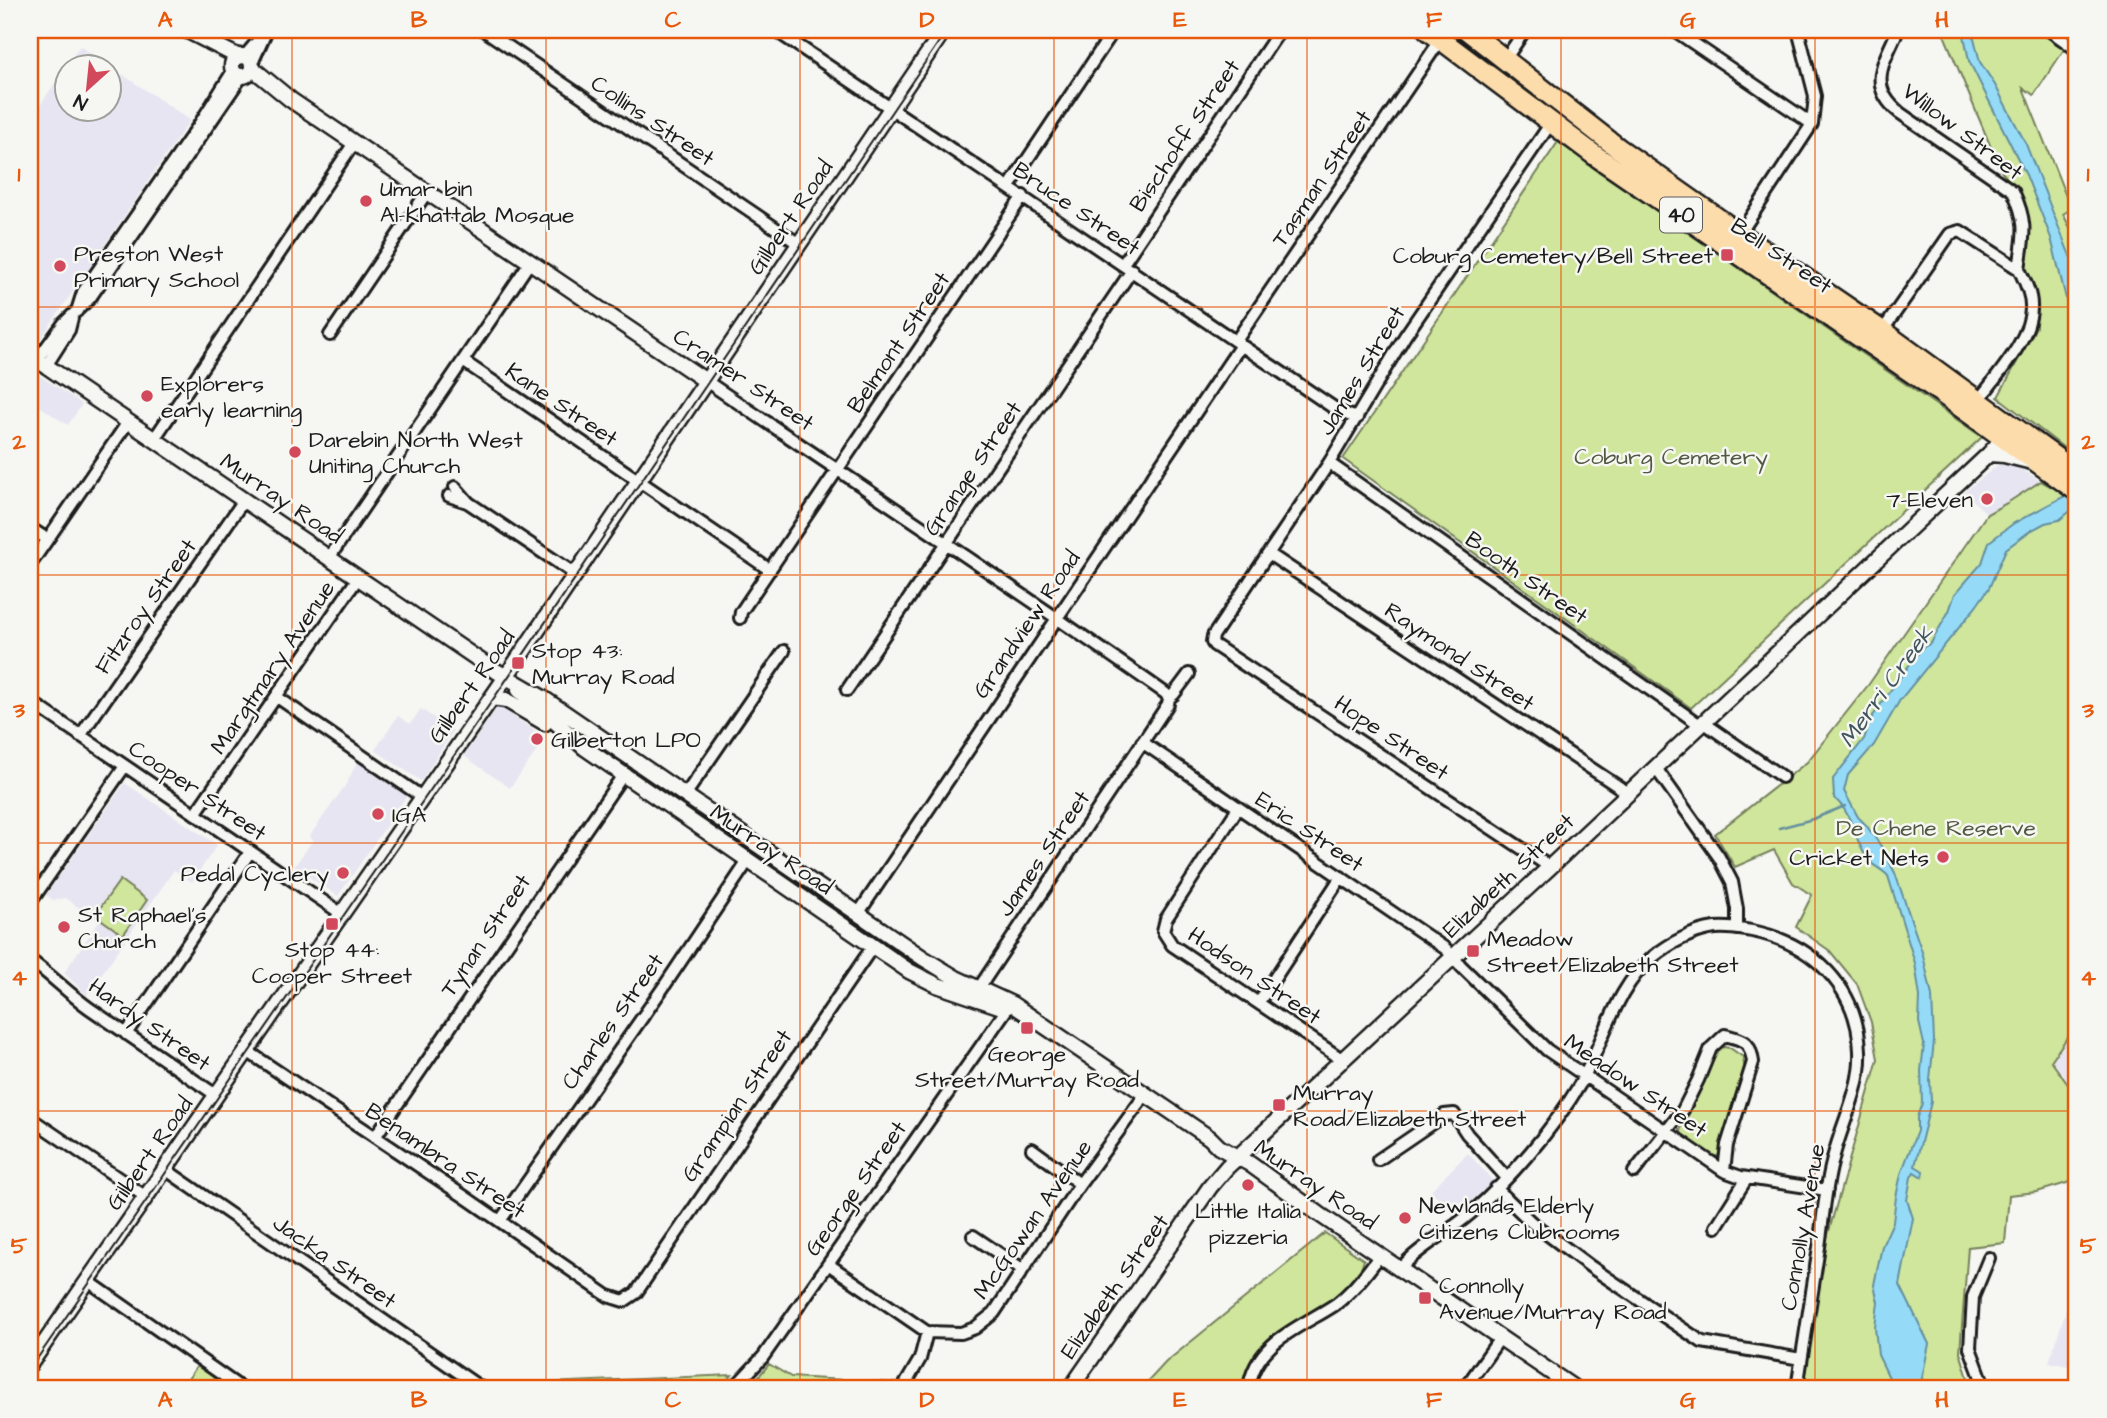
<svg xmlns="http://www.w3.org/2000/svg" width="2107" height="1418" font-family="'Architects Daughter',sans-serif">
	<rect width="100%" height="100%" fill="#f6f6f2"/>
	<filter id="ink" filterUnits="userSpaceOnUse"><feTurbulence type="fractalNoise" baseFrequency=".0143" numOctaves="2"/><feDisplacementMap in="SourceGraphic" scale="14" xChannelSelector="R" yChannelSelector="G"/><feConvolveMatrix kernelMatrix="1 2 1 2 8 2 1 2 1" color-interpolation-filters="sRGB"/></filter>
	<g filter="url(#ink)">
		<path fill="#e7e5f1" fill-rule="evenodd" d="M80 46 190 120 37 344 30 338V120ZM108 66V108H66V66Z
			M30 369 82 404 68 425 30 400Z
			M1998 465H2009L2021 469 2041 481 2007 503 1987 514 1964 492Z
			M498 706 546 738 510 788 464 756Z
			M421 709 453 731 421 781 375 750 398 716 410 724Z
			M358 760 408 794 338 896 294 867 313 840 309 837 347 783Z
			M125 783 217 845 192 882 174 870 87 995 64 973 99 921 65 898 53 900 46 895Z
			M2077 1023V1097L2051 1061Z
			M1468 1153 1493 1181 1455 1216 1431 1190Z
			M2077 1277V1368L2049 1362Z"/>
		<path fill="#cfe69c" stroke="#76815c" stroke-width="2" d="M1942 30H2077L2034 95 2023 88 2071 209 2063 214 2077 241V458L1998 397 2036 327 2035 289 2023 270 2030 223 2022 198 2000 169Z
			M1558 142 1982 437 1691 708 1343 459Z
			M2041 481 2065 494 2077 504V1023L2051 1061 2077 1097V1180L2037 1192 2009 1195 2005 1243 1968 1247 1960 1352 1971 1388H1804L1823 1252 1878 1059 1871 1022 1857 984 1830 951 1796 927 1812 895 1793 883 1774 850 1735 867 1715 834 1807 762 1869 684 1987 514 2007 503Z
			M120 880 147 900 123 935 95 915Z
			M1723 1047 1730 1048 1743 1057 1745 1073 1718 1156H1712L1683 1136 1680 1130 1698 1095 1716 1051Z
			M1325 1233 1364 1260C1352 1303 1303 1310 1273 1336 1258 1350 1250 1369 1243 1388H1142L1166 1362Z
			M199 1363 234 1388H182Z
			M769 1364 791 1377 896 1383 892 1388H749Z
			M732 1375 723 1387 502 1388 498 1385Z"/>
		<path fill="#95dbf7" stroke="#658f9f" stroke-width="2" d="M1963 30H1972L1980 62 1995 85 2025 142 2070 256 2075 262 2077 270V343L2051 238 2026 175 1969 61Z
			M2077 482V506L2059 520 2045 523 2030 531 2006 549 1989 588 1975 608 1900 700 1874 745 1848 775 1844 791 1858 817 1866 825 1883 849 1895 873 1923 955 1932 996 1934 1041 1930 1079 1931 1102 1915 1166 1923 1171 1922 1177 1914 1172 1911 1177 1907 1200 1913 1218 1900 1285 1929 1344 1920 1388H1894L1878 1355 1875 1328 1878 1302 1874 1285 1882 1246 1893 1222 1896 1197 1901 1174 1917 1131V1117L1922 1103 1921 1071 1924 1044 1919 1022 1920 997 1915 963 1888 876C1883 870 1875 867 1870 862 1854 844 1855 815 1834 798L1833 779 1864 739 1871 719 1887 695 1922 648 1931 643 1949 611 1955 594 1982 563 1989 542 2014 523 2065 496Z"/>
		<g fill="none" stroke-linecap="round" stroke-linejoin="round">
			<path stroke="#658f9f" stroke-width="2.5" d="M1779 828 1813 819 1845 806"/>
			<defs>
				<path id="street" d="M484 30 799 244
					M775 30 1340 412 1357 418
					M1674 30 1812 124
					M1898 30C1884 62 1866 86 1900 113L2013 191C2028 224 2024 234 2019 269
					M2049 30 2077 50
					M244 57 261 37
					M1506 58 1525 30
					M252 63 267 30
					M1009 187 1114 30
					M1737 238 1812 124 1815 96 1798 30
					M1123 264 1280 30
					M77 311 83 292 199 125 233 71
					M1881 333 1950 234 1960 231 2019 269
					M330 335 427 192
					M1236 341 1441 39
					M37 360 64 323 90 298 242 76
					M463 361 770 570
					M46 366 69 330 72 318
					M706 381C859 485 1014 587 1165 693L1169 698
					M1979 400C1997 375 2033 337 2031 305 2031 292 2024 280 2019 269
					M154 439 354 143
					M1329 463 1700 725
					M455 487 469 503 575 574
					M449 496 467 502
					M30 528 47 539
					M1269 554 1628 793
					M329 558 530 262
					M30 565 128 422
					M740 618 741 612 1023 196
					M847 690 1132 270
					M277 697 422 797
					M30 701 342 914
					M1703 722 1782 777
					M80 736 244 500
					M1142 742 1446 949 1461 966 1547 1050 1724 1171 1741 1177 1827 1190
					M1655 767 1719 857 1732 882 1737 909V929
					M686 794 784 651
					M1238 808 1166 919 1163 931 1172 945 1343 1060
					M195 814 358 578
					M1550 867 1214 645 1212 642 1213 636 1329 463 1405 336 1551 123
					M30 903 125 766
					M858 914 1241 345
					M30 960C51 975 68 993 89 1008L216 1095
					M979 988 1168 704 1169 698 1174 694 1189 674
					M1259 1002 1341 877
					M126 1034 250 852
					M247 1051 465 1197 608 1296 624 1301 636 1293 873 946
					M30 1118 146 1197
					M375 1137 623 775
					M1032 1149 1080 1184
					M1378 1160 1444 1115 1454 1114 1467 1134 1506 1177
					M165 1169 481 1388
					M1634 1172 1683 1110 1698 1080 1711 1048 1725 1035C1744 1040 1750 1041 1753 1062L1727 1145 1724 1171
					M1496 1188 1531 1222 1591 1267 1702 1342 1801 1359
					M500 1221 665 985 748 861
					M1716 1227 1747 1178
					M973 1236 1022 1269
					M828 1264 927 1332 961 1333 975 1328 994 1313 1080 1184 1145 1095
					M1400 1269C1420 1246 1448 1233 1471 1213 1509 1180 1554 1128 1580 1084 1603 1044 1616 986 1653 957 1670 943 1693 931 1715 928 1727 927 1741 929 1752 931 1812 943 1858 987 1860 1051 1862 1090 1840 1125 1832 1163 1825 1190 1823 1219 1819 1247 1812 1294 1804 1341 1797 1388
					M88 1281 241 1388
					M734 1388 763 1357 1007 1009
					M903 1388 920 1359 927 1332
					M1249 1388C1255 1341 1302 1327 1336 1304 1353 1291 1368 1272 1380 1255
					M1465 1388 1500 1338
					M1985 1388 1970 1348 1973 1297 1989 1258"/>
				<path id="secondary" d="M186 30 239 57
					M232 66a10 10 0 1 1 20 0a10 10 0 1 1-20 0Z
					M252 68 291 100 706 381
					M30 355 491 668 543 698 923 958 956 978 1012 1004 1210 1138 1219 1147 1250 1164 1319 1214 1574 1388
					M1989 454 2004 455 2032 462
					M519 690 585 748 909 971 937 985 1002 1007
					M492 698 506 700 545 723
					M30 1364 499 687 944 30
					M1071 1388 1210 1187 1227 1167 1550 867 1989 454 2008 433"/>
				<path id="highway" d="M1428 30 1593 154 1940 392 2077 491
					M1467 30 1618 148 1740 234 1882 331 2077 473"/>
			</defs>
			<use href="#street" stroke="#1c1c1c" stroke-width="16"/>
			<use href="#secondary" stroke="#1c1c1c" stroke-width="19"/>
			<use href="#highway" stroke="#1c1c1c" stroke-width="24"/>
			<use href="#street" stroke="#f6f6f2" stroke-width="10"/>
			<use href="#secondary" stroke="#f6f6f2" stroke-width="14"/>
			<use href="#highway" stroke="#fddcac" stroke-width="19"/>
			<path stroke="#1c1c1c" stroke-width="2" d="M30 1369 494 698 947 30"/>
		</g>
	</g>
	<path fill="none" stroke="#e8590c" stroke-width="2" stroke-opacity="0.55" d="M292 30V1388M546 30V1388M800 30V1388M1054 30V1388M1307 30V1388M1561 30V1388M1815 30V1388M30 307H2077M30 575H2077M30 843H2077M30 1111H2077"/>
	<g fill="#d1495b" stroke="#f6f6f2" stroke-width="2.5">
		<circle cx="366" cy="201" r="7"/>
		<rect x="1720" y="248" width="14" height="14" rx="3.5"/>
		<circle cx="60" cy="266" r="7"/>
		<circle cx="147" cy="396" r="7"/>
		<circle cx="295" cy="452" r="7"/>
		<circle cx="1987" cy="499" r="7"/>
		<rect x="511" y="656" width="14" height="14" rx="3.5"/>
		<circle cx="537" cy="739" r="7"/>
		<circle cx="378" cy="814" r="7"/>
		<circle cx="1943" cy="857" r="7"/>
		<circle cx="343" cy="873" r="7"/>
		<rect x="325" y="917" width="14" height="14" rx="3.5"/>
		<circle cx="64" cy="927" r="7"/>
		<rect x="1466" y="944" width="14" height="14" rx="3.5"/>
		<rect x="1020" y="1021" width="14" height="14" rx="3.5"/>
		<rect x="1272" y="1098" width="14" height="14" rx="3.5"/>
		<circle cx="1248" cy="1185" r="7"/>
		<circle cx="1405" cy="1218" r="7"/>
		<rect x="1418" y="1291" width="14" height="14" rx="3.5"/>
	</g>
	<g text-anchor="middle" stroke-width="5" stroke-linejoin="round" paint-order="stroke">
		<rect fill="#f6f6f2" stroke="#5d5d5c" stroke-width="2" x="1660" y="197.5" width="42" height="35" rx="5"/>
		<g font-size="21" font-weight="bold" fill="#1c1c1c">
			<text x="1681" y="222">40</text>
		</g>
		<g font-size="23" fill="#1c1c1c" stroke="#f6f6f2">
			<text transform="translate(653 120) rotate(34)" y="8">Collins Street</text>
			<text transform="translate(1963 131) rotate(37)" y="8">Willow Street</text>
			<text transform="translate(1184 135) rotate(-56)" y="8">Bischoff Street</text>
			<text transform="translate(1321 178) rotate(-56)" y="8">Tasman Street</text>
			<text transform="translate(1077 208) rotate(34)" y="8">Bruce Street</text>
			<text transform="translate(790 217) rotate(-56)" y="8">Gilbert Road</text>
			<text transform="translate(1782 255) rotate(34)" y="8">Bell Street</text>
			<text transform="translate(898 342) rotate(-56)" y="8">Belmont Street</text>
			<text transform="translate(1361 370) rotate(-59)" y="8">James Street</text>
			<text transform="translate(744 379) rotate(34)" y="8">Cramer Street</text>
			<text transform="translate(562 404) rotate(34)" y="8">Kane Street</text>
			<text transform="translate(972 468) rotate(-56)" y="8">Grange Street</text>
			<text transform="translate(282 498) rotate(34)" y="8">Murray Road</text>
			<text transform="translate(1527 577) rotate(35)" y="8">Booth Street</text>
			<text transform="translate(145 606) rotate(-55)" y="8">Fitzroy Street</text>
			<text transform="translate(1026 624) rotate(-56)" y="8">Grandview Road</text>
			<text transform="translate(1460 656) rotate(34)" y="8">Raymond Street</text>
			<text transform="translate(272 667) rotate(-56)" y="8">Margtmary Avenue</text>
			<text transform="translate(471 686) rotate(-55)" y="8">Gilbert Road</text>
			<text transform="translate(1392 737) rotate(34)" y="8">Hope Street</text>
			<text transform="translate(198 790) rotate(34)" y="8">Cooper Street</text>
			<text transform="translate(1310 831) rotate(34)" y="8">Eric Street</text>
			<text transform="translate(772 849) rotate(34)" y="8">Murray Road</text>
			<text transform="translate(1043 853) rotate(-56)" y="8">James Street</text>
			<text transform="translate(1508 875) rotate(-43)" y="8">Elizabeth Street</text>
			<text transform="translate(485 935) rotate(-56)" y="8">Tynan Street</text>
			<text transform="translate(1255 975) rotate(34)" y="8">Hodson Street</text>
			<text transform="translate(612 1021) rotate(-55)" y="8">Charles Street</text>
			<text transform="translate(150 1024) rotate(35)" y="8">Hardy Street</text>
			<text transform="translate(1636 1085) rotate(34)" y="8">Meadow Street</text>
			<text transform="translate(736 1105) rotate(-56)" y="8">Grampian Street</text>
			<text transform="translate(149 1153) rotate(-55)" y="8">Gilbert Road</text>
			<text transform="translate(446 1160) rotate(34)" y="8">Benambra Street</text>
			<text transform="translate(1316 1184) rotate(34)" y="8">Murray Road</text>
			<text transform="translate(855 1188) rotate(-55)" y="8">George Street</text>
			<text transform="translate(1032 1219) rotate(-55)" y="8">McGowan Avenue</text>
			<text transform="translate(1802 1227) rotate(-80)" y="8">Connolly Avenue</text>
			<text transform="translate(335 1261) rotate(35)" y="8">Jacka Street</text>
			<text transform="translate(1114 1286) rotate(-55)" y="8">Elizabeth Street</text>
		</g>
		<g font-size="23" fill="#1c1c1c" stroke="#f6f6f2" text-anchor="start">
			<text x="380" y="196">Umar bin<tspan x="380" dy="26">Al-Khattab Mosque</tspan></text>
			<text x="74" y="261">Preston West<tspan x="74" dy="26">Primary School</tspan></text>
			<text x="1713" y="263" text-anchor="end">Coburg Cemetery/Bell Street</text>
			<text x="161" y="391">Explorers<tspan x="161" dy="26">early learning</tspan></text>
			<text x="309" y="447">Darebin North West<tspan x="309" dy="26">Uniting Church</tspan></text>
			<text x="1973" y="507" text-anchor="end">7-Eleven</text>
			<text x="532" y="658">Stop 43:<tspan x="532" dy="26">Murray Road</tspan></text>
			<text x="551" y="747">Gilberton LPO</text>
			<text x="392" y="822">IGA</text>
			<text x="1929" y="865" text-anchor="end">Cricket Nets</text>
			<text x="329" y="881" text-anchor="end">Pedal Cyclery</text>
			<text x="78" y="922">St Raphael's<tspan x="78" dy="26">Church</tspan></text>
			<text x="1487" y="946">Meadow<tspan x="1487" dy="26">Street/Elizabeth Street</tspan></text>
			<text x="332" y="957" text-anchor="middle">Stop 44:<tspan x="332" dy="26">Cooper Street</tspan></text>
			<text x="1027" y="1061" text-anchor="middle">George<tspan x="1027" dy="26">Street/Murray Road</tspan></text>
			<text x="1293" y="1100">Murray<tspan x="1293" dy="26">Road/Elizabeth Street</tspan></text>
			<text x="1419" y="1213">Newlands Elderly<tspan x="1419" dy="26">Citizens Clubrooms</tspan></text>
			<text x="1248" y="1218" text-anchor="middle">Little Italia<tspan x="1248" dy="26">pizzeria</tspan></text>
			<text x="1439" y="1293">Connolly<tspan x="1439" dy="26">Avenue/Murray Road</tspan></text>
		</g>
		<g font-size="23" fill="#525942" stroke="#f6f6f2">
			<text x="1671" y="464">Coburg Cemetery</text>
			<text x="1936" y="835">De Chene Reserve</text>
		</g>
		<g font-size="24" font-style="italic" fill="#40555e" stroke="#f6f6f2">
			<text transform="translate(1886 686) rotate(-54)" y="8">Merri Creek</text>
		</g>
	</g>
	<rect width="2107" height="1418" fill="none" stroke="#f6f6f2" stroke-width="77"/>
	<g transform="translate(88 88) rotate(207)"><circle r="33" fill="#f6f6f2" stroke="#9f9f9c" stroke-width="2"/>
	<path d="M0-5L12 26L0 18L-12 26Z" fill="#d1495b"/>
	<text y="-10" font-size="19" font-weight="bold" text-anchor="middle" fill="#1c1c1c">N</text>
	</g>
	<rect x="38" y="38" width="2030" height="1342" fill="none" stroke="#e8590c" stroke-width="2.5"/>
	<g font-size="23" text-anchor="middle" font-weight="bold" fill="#e8590c">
		<text x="165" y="27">A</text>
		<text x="419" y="27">B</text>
		<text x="673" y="27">C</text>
		<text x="927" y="27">D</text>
		<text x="1180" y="27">E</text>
		<text x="1434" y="27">F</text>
		<text x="1688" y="27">G</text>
		<text x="1942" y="27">H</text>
		<text x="19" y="181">1</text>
		<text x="2088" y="181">1</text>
		<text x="19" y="449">2</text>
		<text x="2088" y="449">2</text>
		<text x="19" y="717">3</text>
		<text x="2088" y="717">3</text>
		<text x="19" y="985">4</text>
		<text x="2088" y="985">4</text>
		<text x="19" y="1253">5</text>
		<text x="2088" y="1253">5</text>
		<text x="165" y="1407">A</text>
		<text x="419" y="1407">B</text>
		<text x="673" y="1407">C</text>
		<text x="927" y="1407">D</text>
		<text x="1180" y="1407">E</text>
		<text x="1434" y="1407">F</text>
		<text x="1688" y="1407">G</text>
		<text x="1942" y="1407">H</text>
	</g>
</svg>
